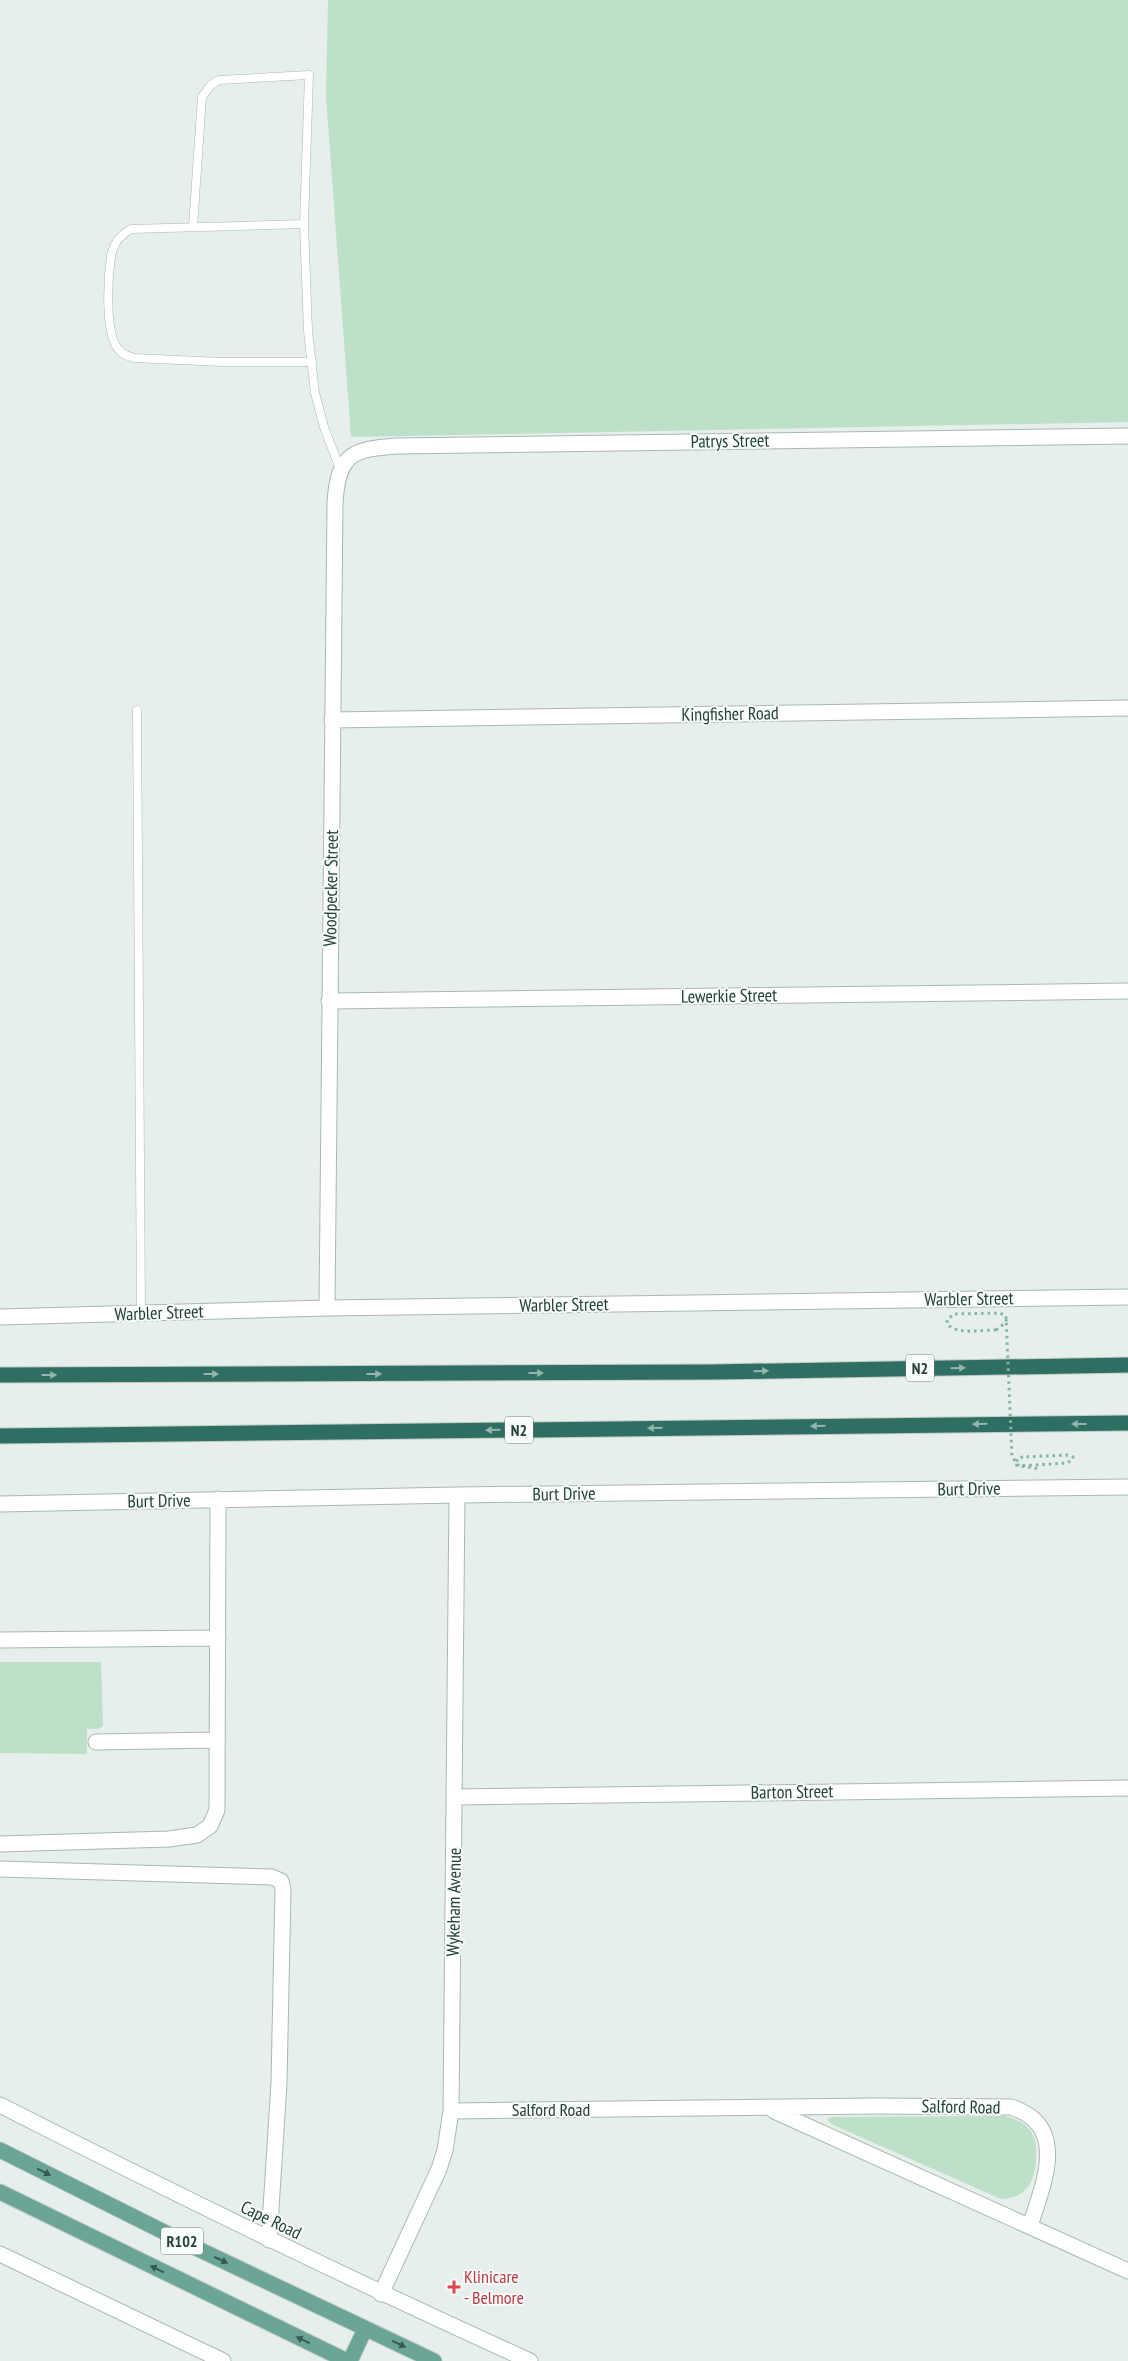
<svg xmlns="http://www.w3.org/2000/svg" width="1128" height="2361" font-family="'PT Sans Narrow',sans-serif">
	<rect width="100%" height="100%" fill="#e6efeb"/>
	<path fill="#bfe0c8" d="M328 0H1128V422L351 437 326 96Z
		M0 1662H101L103 1726 98 1729H87V1754L0 1753Z
		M1005 2116C1016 2119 1028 2124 1033 2135 1037 2142 1036 2150 1036 2158 1035 2182 1027 2198 1001 2199L831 2124 827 2119 831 2117Z"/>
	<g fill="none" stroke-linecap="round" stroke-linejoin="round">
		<defs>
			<path id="service" d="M304 224 131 229C119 236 114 243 111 256 108 278 104 336 120 351 123 355 129 356 134 358L222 362H312
				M193 227 202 97 211 85 219 80 309 75 304 224 308 331 315 393 324 427 340 469
				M137 710 141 1313"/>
			<path id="minor" d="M332 720 1128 708
				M329 1001 1128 991
				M327 1308 335 503C338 454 352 449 397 446L1128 436
				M0 1317 327 1308 1128 1297
				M0 1504 457 1495 1128 1487
				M0 1640 218 1638
				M96 1742 217 1740
				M456 1797 1128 1788
				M0 1844 169 1839 197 1835 210 1826 217 1810 218 1499
				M0 1869 272 1877 281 1881 283 1890 279 2083 269 2240
				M0 2105C175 2194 351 2280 530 2361
				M451 2111 875 2106 1011 2107C1070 2126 1043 2184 1030 2226
				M774 2111 1128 2271
				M0 2254 223 2361
				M381 2294 439 2169 445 2150 451 2111 457 1495"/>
			<path id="primary" d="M0 2150 196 2248 434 2361
				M0 2192 347 2361
				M350 2361 365 2329"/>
			<path id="motorway" d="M0 1375 712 1372 1128 1365
				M0 1436 1128 1423"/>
		</defs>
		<use href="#service" stroke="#a8b8b2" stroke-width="9"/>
		<use href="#minor" stroke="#a8b8b2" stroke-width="17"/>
		<use href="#primary" stroke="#c2cac8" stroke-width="17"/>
		<use href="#motorway" stroke="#c2cac8" stroke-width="17"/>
		<path stroke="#86b3a5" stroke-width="3" stroke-dasharray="2.5 4" stroke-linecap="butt" d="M996 1330 1005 1323 1008 1316
			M1023 1457 1018 1458 1015 1465 1040 1469"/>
		<use href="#service" stroke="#fff" stroke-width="8"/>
		<use href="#minor" stroke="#fff" stroke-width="15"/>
		<use href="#primary" stroke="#6aa596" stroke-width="15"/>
		<use href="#motorway" stroke="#2f6f62" stroke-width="15"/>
		<path stroke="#86b3a5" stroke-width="3" stroke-dasharray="2.5 4" stroke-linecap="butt" d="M996 1330C981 1330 958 1335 947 1324V1320L954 1314 1000 1313 1006 1316 1012 1457 1019 1466 1067 1463 1072 1460 1073 1457 1066 1455 1023 1457"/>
	</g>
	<defs><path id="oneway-solid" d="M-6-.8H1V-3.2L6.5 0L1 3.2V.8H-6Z" transform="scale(1.25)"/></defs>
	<g fill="#93b5ae">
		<use href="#oneway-solid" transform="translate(958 1368) rotate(-1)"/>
		<use href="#oneway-solid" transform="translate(761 1371) rotate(-1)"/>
		<use href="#oneway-solid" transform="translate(536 1373)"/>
		<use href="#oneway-solid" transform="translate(211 1374)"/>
		<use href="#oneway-solid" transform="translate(374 1374)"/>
		<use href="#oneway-solid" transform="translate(49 1375)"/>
		<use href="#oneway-solid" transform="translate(980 1424) rotate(179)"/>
		<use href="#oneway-solid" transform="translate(1079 1424) rotate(180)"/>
		<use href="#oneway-solid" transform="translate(818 1426) rotate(179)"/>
		<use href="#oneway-solid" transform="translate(655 1428) rotate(179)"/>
		<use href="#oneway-solid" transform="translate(493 1430) rotate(179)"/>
	</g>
	<g fill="#365b51">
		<use href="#oneway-solid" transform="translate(44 2172) rotate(27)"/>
		<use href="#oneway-solid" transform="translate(221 2260) rotate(25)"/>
		<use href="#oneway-solid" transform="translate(157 2269) rotate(-154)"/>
		<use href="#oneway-solid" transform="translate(303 2340) rotate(-154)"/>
		<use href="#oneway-solid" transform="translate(399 2344) rotate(25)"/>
	</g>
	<path fill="#e0444e" stroke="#f7fbf9" stroke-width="2" d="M451.5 2279.5h5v5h5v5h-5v5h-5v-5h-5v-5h5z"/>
	<g text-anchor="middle" stroke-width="4" stroke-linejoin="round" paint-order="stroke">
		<g fill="#f7fbf9" stroke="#637a73" stroke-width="1">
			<rect x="906" y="1354.5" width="28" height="27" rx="4"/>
			<rect x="505" y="1416.5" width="28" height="27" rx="4"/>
			<rect x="161" y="2227.5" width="42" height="27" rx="4"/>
		</g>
		<g font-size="16" font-weight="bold" fill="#24423a">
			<text x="920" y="1374">N2</text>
			<text x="519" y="1436">N2</text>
			<text x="182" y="2247">R102</text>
		</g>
		<g font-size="18" fill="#24423a" stroke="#f7fbf9">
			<text transform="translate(730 441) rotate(-1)" y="6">Patrys Street</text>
			<text transform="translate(730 714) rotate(-1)" y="6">Kingfisher Road</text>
			<text transform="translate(331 888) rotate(-89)" y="6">Woodpecker Street</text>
			<text transform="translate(729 996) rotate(-1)" y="6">Lewerkie Street</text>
			<text transform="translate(969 1299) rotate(-1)" y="6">Warbler Street</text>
			<text transform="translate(564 1305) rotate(-1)" y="6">Warbler Street</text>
			<text transform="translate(159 1313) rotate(-2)" y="6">Warbler Street</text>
			<text transform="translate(969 1489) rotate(-1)" y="6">Burt Drive</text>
			<text transform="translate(564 1494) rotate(-1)" y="6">Burt Drive</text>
			<text transform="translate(159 1501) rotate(-1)" y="6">Burt Drive</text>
			<text transform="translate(792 1792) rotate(-1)" y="6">Barton Street</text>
			<text transform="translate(454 1902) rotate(-89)" y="6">Wykeham Avenue</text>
			<text transform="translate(961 2107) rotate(1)" y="6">Salford Road</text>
			<text x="551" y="2116">Salford Road</text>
			<text transform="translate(271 2220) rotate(26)" y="6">Cape Road</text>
		</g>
		<g font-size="18" fill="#be3a42" stroke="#f7fbf9" text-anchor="start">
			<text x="464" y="2283">Klinicare<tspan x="464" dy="21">- Belmore</tspan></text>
		</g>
	</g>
</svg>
